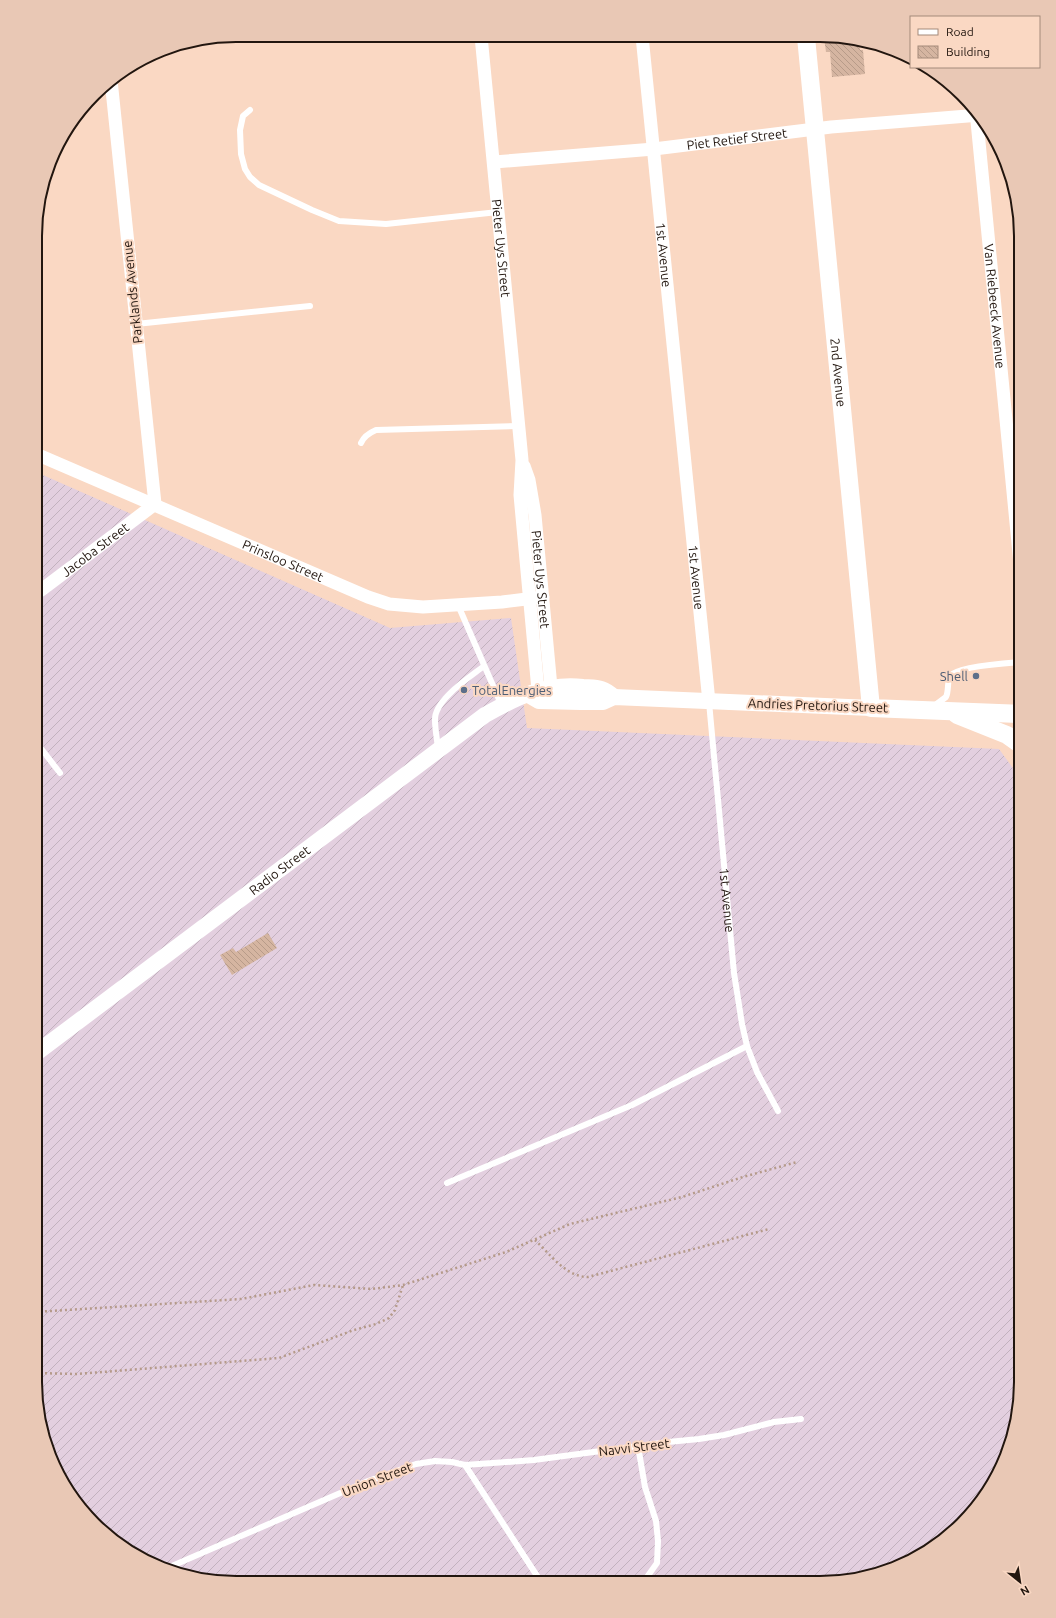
<svg xmlns="http://www.w3.org/2000/svg" width="1056" height="1618" font-family="Ubuntu,sans-serif">
	<defs>
		<pattern id="industrial-furrows" width="10" height="10" patternUnits="userSpaceOnUse"><rect width="10" height="10" fill="#e3cfdf"/><path d="M-1 1l2-2M0 10L10 0M9 11l2-2" fill="none" stroke="#c2b1be"/></pattern>
		<pattern id="building-back-hatch" width="6" height="6" patternUnits="userSpaceOnUse"><rect width="6" height="6" fill="#d5b5a1"/><path d="M-1 5l2 2M0 0l6 6M5-1l2 2" fill="none" stroke="#b79b89"/></pattern>
	</defs>
	<rect width="100%" height="100%" fill="#fad8c3"/>
	<path fill="url(#industrial-furrows)" d="M36 472 390 628 511 618 527 728 999 749 1021 779V1395L1010 1447 987 1494 952 1533 897 1568 820 1583 210 1581 160 1568 114 1542 77 1504 50 1459 35 1382Z"/>
	<path fill="url(#building-back-hatch)" d="M824 37H846L859 40 860 50H863L865 74 832 77 830 52H826Z
		M268 933 277 948 232 975 220 955 233 948 236 952Z"/>
	<g fill="none" stroke-linecap="round" stroke-linejoin="round">
		<path stroke="#b59a8a" stroke-width="2.5" stroke-dasharray="2 3" stroke-linecap="butt" d="M535 1240C550 1254 566 1277 588 1277L769 1229
			M35 1312 241 1299 314 1285 372 1289 403 1285 506 1252 570 1224 682 1197 743 1177 797 1162
			M35 1373 77 1374 279 1358 354 1330 376 1324 389 1318 395 1310 403 1285"/>
		<g stroke="#fff" stroke-width="6">
			<path d="M250 110 243 116 240 130 241 154 245 169 250 177 259 185 312 210 339 221 386 224 498 212"/>
			<path d="M136 324 310 306"/>
			<path d="M361 443C364 436 369 433 376 430L519 426"/>
			<path d="M458 605 501 704"/>
			<path id="s1" d="M709 702 734 973 742 1024 747 1046 757 1072 778 1111"/>
			<path d="M934 706 946 697C949 691 947 681 950 676 957 666 1008 663 1021 662"/>
			<path d="M36 742 60 773"/>
			<path d="M438 748C437 739 435 729 435 720 434 700 470 677 484 666"/>
			<path d="M447 1183 632 1105 747 1046"/>
			<path d="M638 1446 645 1487 656 1521 658 1541 657 1563 647 1577"/>
			<path d="M465 1465 541 1582"/>
			<path d="M165 1569 368 1481 416 1464 435 1461 452 1462 465 1465 534 1460 668 1442 699 1439 724 1435 774 1422 801 1419"/>
		</g>
		<g stroke="#fff" stroke-width="13">
			<path id="s2" d="M481 36 522 460 520 495 539 701"/>
			<path id="s3" d="M642 36 709 702"/>
			<path id="s4" d="M976 111 1021 574"/>
			<path id="s5" d="M494 162 654 149 831 127 980 115"/>
			<path id="s6" d="M36 454 368 597 389 604 423 607 502 602 543 597"/>
			<path id="s7" d="M524 466 529 480 535 515 552 698"/>
			<path id="s8" d="M36 594 155 504 111 80"/>
		</g>
		<g stroke="#fff" stroke-width="16">
			<path d="M527 694 539 701 581 702H603L614 697 871 708"/>
			<path id="s9" d="M35 1054 485 715C517 697 545 683 583 687 598 688 603 687 614 697"/>
		</g>
		<g stroke="#fff" stroke-width="18">
			<path id="s10" d="M806 37 871 708 1021 714"/>
			<path d="M957 715 1007 735 1021 745"/>
		</g>
	</g>
	<g fill="#5c6f8a" stroke="#fad8c3" stroke-width="1.5">
		<circle cx="976" cy="676" r="4"/>
		<circle cx="464" cy="690" r="4"/>
	</g>
	<g text-anchor="middle" stroke-width="4" stroke-linejoin="round" paint-order="stroke">
		<g font-size="13" fill="#22160f" stroke="#fad8c3">
			<text dy="5" stroke="none"><textPath href="#s5" startOffset="244">Piet Retief Street</textPath></text>
			<text dy="5" stroke="none"><textPath href="#s2" startOffset="213">Pieter Uys Street</textPath></text>
			<text dy="5" stroke="none"><textPath href="#s3" startOffset="220">1st Avenue</textPath></text>
			<text transform="translate(132 292) rotate(-96)" y="5">Parklands Avenue</text>
			<text dy="5" stroke="none"><textPath href="#s4" startOffset="196">Van Riebeeck Avenue</textPath></text>
			<text dy="5" stroke="none"><textPath href="#s10" startOffset="337">2nd Avenue</textPath></text>
			<text dy="5" stroke="none"><textPath href="#s8" startOffset="74">Jacoba Street</textPath></text>
			<text dy="5" stroke="none"><textPath href="#s6" startOffset="269">Prinsloo Street</textPath></text>
			<text dy="5" stroke="none"><textPath href="#s3" startOffset="544">1st Avenue</textPath></text>
			<text dy="5" stroke="none"><textPath href="#s7" startOffset="115">Pieter Uys Street</textPath></text>
			<text transform="translate(818 705) rotate(2)" y="5">Andries Pretorius Street</text>
			<text dy="5" stroke="none"><textPath href="#s9" startOffset="306">Radio Street</textPath></text>
			<text dy="5" stroke="none"><textPath href="#s1" startOffset="199">1st Avenue</textPath></text>
			<text transform="translate(634 1447) rotate(-7)" y="5">Navvi Street</text>
			<text transform="translate(377 1479) rotate(-21)" y="5">Union Street</text>
		</g>
		<g font-size="13" fill="#4e5e75" stroke="#fad8c3" text-anchor="end">
			<text x="968" y="681">Shell</text>
			<text x="472" y="695" text-anchor="start">TotalEnergies</text>
		</g>
	</g>
	<path d="M0 0H1056V1618H0ZM236 42H820A194 194 0 0 1 1014 236V1382A194 194 0 0 1 820 1576H236A194 194 0 0 1 42 1382V236A194 194 0 0 1 236 42Z" fill="#e9c8b5" fill-rule="evenodd"/>
	<path fill="none" stroke="#22160f" stroke-width="2" d="M236 42H820A194 194 0 0 1 1014 236V1382A194 194 0 0 1 820 1576H236A194 194 0 0 1 42 1382V236A194 194 0 0 1 236 42Z"/>
	<rect x="910" y="16" width="130" height="52" fill="#fad8c3" stroke="#a48a7b"/>
	<rect x="918" y="29" width="20" height="6" fill="#ffffff" stroke="#a48a7b"/>
	<text x="946" y="36" font-size="12" fill="#22160f">Road</text>
	<rect x="918" y="46" width="20" height="12" fill="url(#building-back-hatch)" stroke="#a48a7b"/>
	<text x="946" y="56" font-size="12" fill="#22160f">Building</text>
	<g transform="translate(1020 1582) rotate(150)" stroke="#fad8c3" stroke-width="3" paint-order="stroke">
	<path d="M0-3L7 15L0 10L-7 15Z" fill="#22160f"/>
	<text y="-6" font-size="11" font-weight="bold" text-anchor="middle" fill="#22160f">N</text>
	</g>
</svg>
